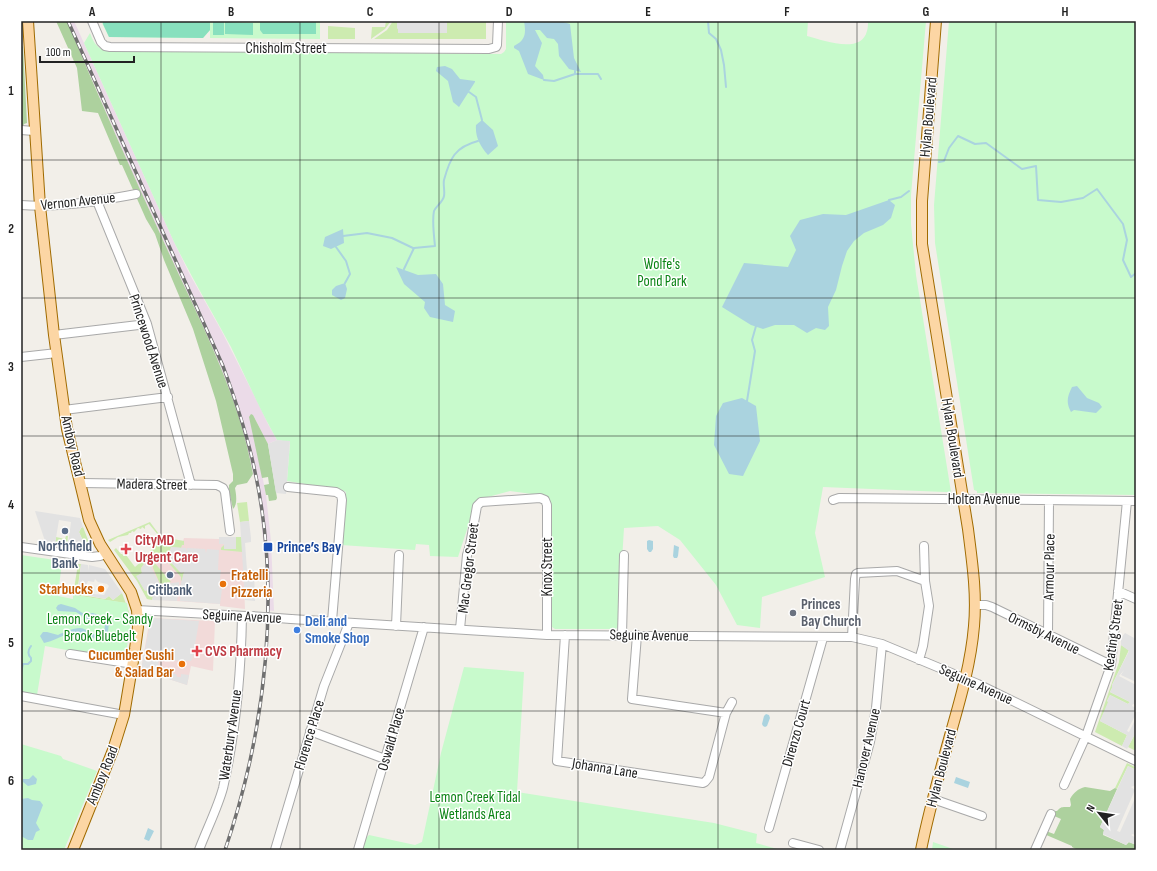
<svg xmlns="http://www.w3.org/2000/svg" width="1157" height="871" font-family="'Sofia Sans Condensed',sans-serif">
	<rect width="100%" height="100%" fill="#f2efe9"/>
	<path fill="#f2dad9" d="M161 537 183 541 184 538 219 539V537H242L245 609 220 606V604L147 599 135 577Z
		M150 618 215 621 213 671 191 666 187 685 141 670Z"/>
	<path fill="#ebdbe8" d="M67 21H74L174 242 189 273 221 330 260 407 268 424 277 440 268 444 253 415 257 449 266 495 271 541 274 611 266 610V568L258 491 235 407 215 354 129 166Z"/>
	<path fill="#cdebb0" d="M386 21H391L385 29 371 39 372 27H385Z
		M393 21H397V28L399 29V32L447 33V21H486V39H374L387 30Z
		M328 26 355 28V39H328Z
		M247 502 249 521 240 522 237 503Z
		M150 522 161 537 184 541V545H182L181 548 171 547 170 551 166 557 181 573 184 572 182 580 181 581V577L160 553 152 560 149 557 141 568 142 573 137 577 145 591 147 590 150 596 153 597 152 600 147 599 137 581 114 550 116 548 121 554H122L124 556 126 555 135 567 144 559 142 557 144 555 147 558 150 553V550H152L151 548 153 547V545L155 544V542L157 541V539L159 538V536L149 524 145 526V529L142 527 141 529 138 528 134 532 132 531 131 533H129L128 535 118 537 110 542 108 540Z
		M83 527 90 545 91 548 88 549 68 546V545L86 547 79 532 81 528Z
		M66 536H68L67 546 55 544 56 537 65 539Z
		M236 537H242L243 552 221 550V548L224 545 236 549Z
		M153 561 171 582 160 584 153 568Z
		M78 564H81L78 586 79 593 82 595 105 599 109 596 113 600 122 593 129 612 130 630 125 603 73 595Z
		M1121 645 1129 650 1112 685V688L1110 692 1130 702 1128 704 1110 695 1107 701 1109 702 1100 721 1127 735 1122 746 1095 732 1119 662Z
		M1135 734 1136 749 1134 750 1128 747Z
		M1127 763 1135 767 1134 769 1128 766 1117 789 1115 788Z"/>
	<path fill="#add19e" d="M56 21H67C99 98 133 175 168 251 201 323 239 395 253 474L247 483 237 485 235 488C236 494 238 504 233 509L229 491V485L233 481V474L216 401 193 329 164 260 155 234 146 219 122 165H120L98 113 82 111 77 68Z
		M21 45 23 47 27 123 24 124 23 127H21Z
		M251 414 253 415 268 444 277 498 276 500 269 501 268 495H266L264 485 269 484 268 477 262 478 249 417Z
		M1085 787 1110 791 1115 788 1117 789 1100 827 1104 830 1103 835 1126 845 1129 842 1136 845V850H1078L1072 847V846L1044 834 1046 831 1054 834 1061 819 1052 815 1054 811H1057C1061 806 1063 807 1070 807L1071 805 1070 799C1074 792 1078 789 1085 787Z"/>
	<path fill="#c8facc" d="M101 21H320V39L210 38V30L203 38 109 37Z
		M506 21H808L807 36C823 40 861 55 867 31 868 28 868 24 868 21H926L911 195V224L916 275 951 492H945L823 487 815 533 825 577 762 597 760 628 737 625 716 585 680 540 658 526 624 528 618 626 616 629H555L552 627V506L546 496 510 491 488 497 475 505 458 557 430 556 429 545 416 544 415 550 341 545 343 514 346 492 342 490 287 481 290 442 277 440C260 410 246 378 231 347 212 312 192 278 174 242L84 43 90 33C93 41 96 48 105 50L501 54 504 52 506 49Z
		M949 21H1136V495L977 493V491L974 490 935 243 934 205Z
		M21 555 62 561 58 596 73 599V595L127 603 130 626 125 661 45 646 37 695 21 692Z
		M464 667 524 672 517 792 714 823 757 834 756 843 781 850H362L365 839 369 835 415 845 422 842 441 753Z
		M21 744 61 756 63 759 97 771 64 850H21Z
		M933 842 956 850H932Z"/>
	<path fill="#88e0be" d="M103 21H210V30L203 38 109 37 103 24Z
		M260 21H316V34H263L260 30Z
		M213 22H224V35H213Z
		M225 22 253 23V35L225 34Z"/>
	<path fill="#e2e2e2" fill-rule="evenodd" d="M397 21H447V33H398V29L397 28Z
		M277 440 290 441 286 494 276 493 268 444Z
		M35 511 80 518 83 527 81 528 79 532 86 548 68 545 71 522 59 520 55 544 45 541Z
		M249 521 251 538V542L245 543 247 570H254L255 601 245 600 240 522Z
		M219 537H236V549H224V544H219Z
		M171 547 186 548V552L187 548 205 549 206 553 207 549 219 550 218 570H221L219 588 222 589 220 604 180 601 181 587 180 594 178 595 177 601 152 600 153 596H150L147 590 145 591 136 576 142 573 141 569 146 562 148 561 160 585 179 582V586L180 587 184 572 181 573 166 557 170 551Z
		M81 564 88 565V571L89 565 105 569 122 593 113 600 109 596 105 599 81 594 78 589ZM95 579 98 582 107 584 109 586 104 595 85 593 82 591V580L84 581 83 585 86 586 88 581 94 582Z
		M151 618 199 621 193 657 191 661 159 660 157 673 176 674 177 677H181V674L189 675 187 685 141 670Z
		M1125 633 1136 639V682L1121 675 1124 670 1119 676 1136 685V705L1133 704 1132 706 1136 708V714L1127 731 1123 729 1129 732 1136 718V735L1135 734 1127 749 1122 746 1127 735 1100 721 1108 702 1107 701 1110 695 1128 704 1130 702 1110 692 1112 688V685L1129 651 1121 645V638Z
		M1128 766 1136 770V785L1131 787 1135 790 1117 831 1120 832 1136 796V836L1133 834 1131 835 1136 838V841L1134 844 1128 842 1126 845 1103 834 1104 830 1100 827Z"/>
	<path fill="#aad3df" d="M524 21H560L570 24 574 58 581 72 569 69 559 56 558 44 554 39 547 38 540 30H535L542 43 535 66 543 75 544 80 528 74 519 51 514 48V46C526 40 526 33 524 21Z
		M445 66 452 69 460 79 475 81V82L459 107 453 102 448 81 436 71 437 67Z
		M482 120 493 130 498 146 488 155C480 146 475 137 476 125Z
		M889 200 895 205 891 218 883 225 864 233 854 241 847 251 842 266 836 290 828 307 829 326 825 330 816 328 807 333 794 325H775L763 329 751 325 722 307 744 263 788 267 796 250 790 236 800 220 823 214 846 215Z
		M343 229 344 243 331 249 323 246 325 237Z
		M396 267 418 275 436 274 443 284 445 305 455 311 453 322 430 317 424 308 425 302 404 284Z
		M345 283 347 289 345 298 341 300 332 295V290L336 286Z
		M1077 386 1087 398 1099 403 1102 407 1096 413 1074 410 1071 412C1066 403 1067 397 1072 387Z
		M742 398 756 406 760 441 743 476 729 474 714 445 716 416 723 403Z
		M649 540 653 541V549L651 552H649L647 549V541Z
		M674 545 679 547 678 556 677 558H674L673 556Z
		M61 604 75 608 84 614 93 613 103 617 109 623 108 631 101 638 97 639 84 635H75L69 633C60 637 53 641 44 643L40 636 43 632H47L58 635C64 632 73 628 80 628 88 628 105 647 105 623L99 620 87 619 76 612 58 611 56 608 58 605Z
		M766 714 769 715 770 718 767 726 765 727 763 726 762 724 764 716Z
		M33 775 37 779 36 784 28 786 23 782V779H29Z
		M956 777 970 782 968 788 954 783Z
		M28 798 32 800 40 801 43 805 36 823 40 830 36 832 33 840H28L21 836V799Z
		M148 828 154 831 149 841 144 839Z"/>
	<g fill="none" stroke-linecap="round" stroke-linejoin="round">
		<path stroke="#aad3df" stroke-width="2" d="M708 21 709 33 716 39 721 50 724 65 726 87
			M575 74H598L601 79
			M544 80 554 81 575 74V71
			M469 92 476 97 482 120
			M939 162 944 161 949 148 958 136 975 144 986 143 1022 169 1036 166 1038 200 1061 202 1083 198 1097 189 1123 224 1127 240 1123 260 1131 277 1136 273
			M889 200 901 197 909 191
			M343 236 367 233 392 238 413 248
			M336 247 346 261 350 274 345 283
			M404 269 414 248 435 246C434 237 432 220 434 211 436 206 443 202 444 196 445 191 443 185 444 180 450 158 455 147 478 141
			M747 401 755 351 752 340 756 326
			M21 672 23 664H28L31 661V658C27 654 28 650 31 646"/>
		<defs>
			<path id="minor" d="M92 21 101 42 105 46 110 47 489 49 496 47 497 45 498 21
				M21 130 34 131
				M97 201 147 324 191 485
				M21 205C59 208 98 201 136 194
				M54 335 147 324
				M21 357 57 353
				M64 410 168 397
				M81 483 217 485 223 488 225 492 230 531
				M288 487 336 492 341 495 342 500 332 621
				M833 500 839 498 1136 501
				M21 547 92 557 100 556 106 554
				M1118 591 1136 599
				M975 605H986L992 607 1111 665
				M137 610 245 616
				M291 619 547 635 852 637 882 644 978 684 1136 761
				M396 626 399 555
				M460 629 467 555 470 545 477 506 481 502 540 498 545 500 547 505V635
				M565 635 557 761 703 783 705 782 709 777 726 713 732 702
				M622 635 624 555
				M637 635 632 699 726 713
				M1048 635 1049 500
				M852 637 855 579 856 574 858 573 897 571 925 581
				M70 654 133 664
				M919 660 923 646 929 606 925 581 924 546
				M21 696 124 715
				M310 731 385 759
				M1064 785 1086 736 1111 665 1127 501
				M933 799 982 816
				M769 828 823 638
				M793 843 819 850
				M199 850C206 831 218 807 223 788 236 732 241 673 242 616
				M275 850 324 686 349 623
				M358 850 424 627
				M840 850 870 742 876 708 882 644
				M1035 850 1051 814"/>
			<path id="major" d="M28 21 40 206 54 335 67 429 89 520 100 544 131 592 137 610 138 627 135 649 124 715 113 750 73 850
				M921 850C929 810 940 771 951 732 961 697 971 662 974 626 977 593 972 561 968 529L922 244V201L936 21"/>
		</defs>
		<use href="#minor" stroke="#a9a9a9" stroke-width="10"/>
		<use href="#major" stroke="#a06b00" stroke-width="12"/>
		<use href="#minor" stroke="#fff" stroke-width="8"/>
		<use href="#major" stroke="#fcd6a4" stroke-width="10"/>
		<defs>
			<path id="rail" d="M68 21 223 366C235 399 247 433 254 467 282 591 266 730 225 850"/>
		</defs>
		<use href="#rail" stroke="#707070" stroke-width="3.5"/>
		<use href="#rail" stroke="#fff" stroke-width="2" stroke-dasharray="6" stroke-linecap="butt"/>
		<defs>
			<path id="minor-bridge" d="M252 616 291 619"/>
		</defs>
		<use href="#minor-bridge" stroke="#a9a9a9" stroke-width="10" stroke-linecap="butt"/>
		<use href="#minor-bridge" stroke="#fff" stroke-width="8"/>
	</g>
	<path fill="none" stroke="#222" stroke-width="1" stroke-opacity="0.55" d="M161 21V850M300 21V850M439 21V850M578 21V850M718 21V850M857 21V850M996 21V850M21 160H1136M21 298H1136M21 436H1136M21 573H1136M21 711H1136"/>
	<g fill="#5c6f8a" stroke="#fff" stroke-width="1.5">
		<circle cx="65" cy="531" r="4"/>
		<circle cx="170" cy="575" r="4"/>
	</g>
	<rect fill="#1a4fb4" stroke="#fff" stroke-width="1.5" x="263" y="542" width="10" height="10" rx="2"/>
	<g fill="#e0444e" stroke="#fff" stroke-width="1.5">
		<path d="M124 543h4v4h4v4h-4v4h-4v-4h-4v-4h4z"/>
		<path d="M195 645h4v4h4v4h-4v4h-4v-4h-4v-4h4z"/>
	</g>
	<g fill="#e8710a" stroke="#fff" stroke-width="1.5">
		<circle cx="223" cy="584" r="4"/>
		<circle cx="101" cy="589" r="4"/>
		<circle cx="182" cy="664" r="4"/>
	</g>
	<circle fill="#6b7280" stroke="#fff" stroke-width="1.5" cx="793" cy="613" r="4"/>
	<circle fill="#3f7fe0" stroke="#fff" stroke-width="1.5" cx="297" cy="630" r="4"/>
	<g text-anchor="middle" stroke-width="3" stroke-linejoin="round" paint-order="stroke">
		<g font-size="15" fill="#222" stroke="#fff">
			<text x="286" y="53">Chisholm Street</text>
			<text transform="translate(928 117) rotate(-85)" y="5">Hylan Boulevard</text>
			<text transform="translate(78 201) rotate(-6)" y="5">Vernon Avenue</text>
			<text transform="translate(149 341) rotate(72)" y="5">Princewood Avenue</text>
			<text transform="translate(953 438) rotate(81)" y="5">Hylan Boulevard</text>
			<text transform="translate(73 446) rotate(77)" y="5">Amboy Road</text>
			<text transform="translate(152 484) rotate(1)" y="5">Madera Street</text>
			<text x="984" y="504">Holten Avenue</text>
			<text transform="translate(547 567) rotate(-90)" y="5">Knox Street</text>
			<text transform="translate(1049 567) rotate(-89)" y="5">Armour Place</text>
			<text transform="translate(468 568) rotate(-83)" y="5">Mac Gregor Street</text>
			<text transform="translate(242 616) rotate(3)" y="5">Seguine Avenue</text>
			<text transform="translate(1044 633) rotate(26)" y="5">Ormsby Avenue</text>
			<text transform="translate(649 635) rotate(1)" y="5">Seguine Avenue</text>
			<text transform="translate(1113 635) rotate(-82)" y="5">Keating Street</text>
			<text transform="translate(976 684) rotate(24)" y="5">Seguine Avenue</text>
			<text transform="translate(796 733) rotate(-74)" y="5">Direnzo Court</text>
			<text transform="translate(230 735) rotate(-82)" y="5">Waterbury Avenue</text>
			<text transform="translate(309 735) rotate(-73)" y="5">Florence Place</text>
			<text transform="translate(391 739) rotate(-74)" y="5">Oswald Place</text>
			<text transform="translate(866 748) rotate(-77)" y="5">Hanover Avenue</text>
			<text transform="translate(605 768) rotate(9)" y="5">Johanna Lane</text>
			<text transform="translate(941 768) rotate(-75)" y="5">Hylan Boulevard</text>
			<text transform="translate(102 775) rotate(-68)" y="5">Amboy Road</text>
		</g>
		<g font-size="15" fill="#0c8416" stroke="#fff">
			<text x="662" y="269">Wolfe's<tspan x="662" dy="17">Pond Park</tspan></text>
			<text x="100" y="624">Lemon Creek - Sandy<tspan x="100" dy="17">Brook Bluebelt</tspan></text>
			<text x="475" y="802">Lemon Creek Tidal<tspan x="475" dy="17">Wetlands Area</tspan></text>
		</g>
		<g font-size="15" font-weight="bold" fill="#be3a42" stroke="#fff" text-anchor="start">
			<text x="135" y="545">CityMD<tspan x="135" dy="17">Urgent Care</tspan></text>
			<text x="205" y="656">CVS Pharmacy</text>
		</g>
		<g font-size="15" font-weight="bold" fill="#4e5e75" stroke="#fff">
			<text x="65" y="551">Northfield<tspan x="65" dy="17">Bank</tspan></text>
			<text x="170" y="595">Citibank</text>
		</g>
		<g font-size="15" font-weight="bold" fill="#164399" stroke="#fff" text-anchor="start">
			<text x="277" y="552">Prince’s Bay</text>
		</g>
		<g font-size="15" font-weight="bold" fill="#c56008" stroke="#fff" text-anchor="end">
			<text x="231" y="580" text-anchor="start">Fratelli<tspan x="231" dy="17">Pizzeria</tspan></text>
			<text x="93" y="594">Starbucks</text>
			<text x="174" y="660">Cucumber Sushi<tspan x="174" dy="17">&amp; Salad Bar</tspan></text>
		</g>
		<g font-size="15" font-weight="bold" fill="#5b616d" stroke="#fff" text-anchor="start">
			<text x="801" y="609">Princes<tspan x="801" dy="17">Bay Church</tspan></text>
		</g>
		<g font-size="15" font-weight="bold" fill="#366cbe" stroke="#fff" text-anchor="start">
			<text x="305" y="626">Deli and<tspan x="305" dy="17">Smoke Shop</tspan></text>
		</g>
	</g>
	<rect width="1157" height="871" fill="none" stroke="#ffffff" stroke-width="44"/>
	<g transform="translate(1099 813) rotate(300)" stroke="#ffffff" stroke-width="3" paint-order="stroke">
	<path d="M0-3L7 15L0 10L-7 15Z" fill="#222222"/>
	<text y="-6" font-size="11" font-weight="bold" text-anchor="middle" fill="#222222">N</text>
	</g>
	<path d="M40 56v6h94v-6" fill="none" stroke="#222222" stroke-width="2"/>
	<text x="46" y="56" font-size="12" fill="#222222" stroke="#ffffff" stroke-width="3" paint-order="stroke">100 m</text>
	<rect x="22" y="22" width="1113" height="827" fill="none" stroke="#222" stroke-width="1.5"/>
	<g font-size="13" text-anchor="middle" font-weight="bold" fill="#222">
		<text x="92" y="16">A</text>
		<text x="231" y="16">B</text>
		<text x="370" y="16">C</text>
		<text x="509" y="16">D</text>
		<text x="648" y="16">E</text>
		<text x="787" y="16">F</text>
		<text x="926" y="16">G</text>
		<text x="1065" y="16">H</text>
		<text x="11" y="95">1</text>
		<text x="11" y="233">2</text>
		<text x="11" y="371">3</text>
		<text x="11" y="509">4</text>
		<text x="11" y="647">5</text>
		<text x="11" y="785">6</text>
	</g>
</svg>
